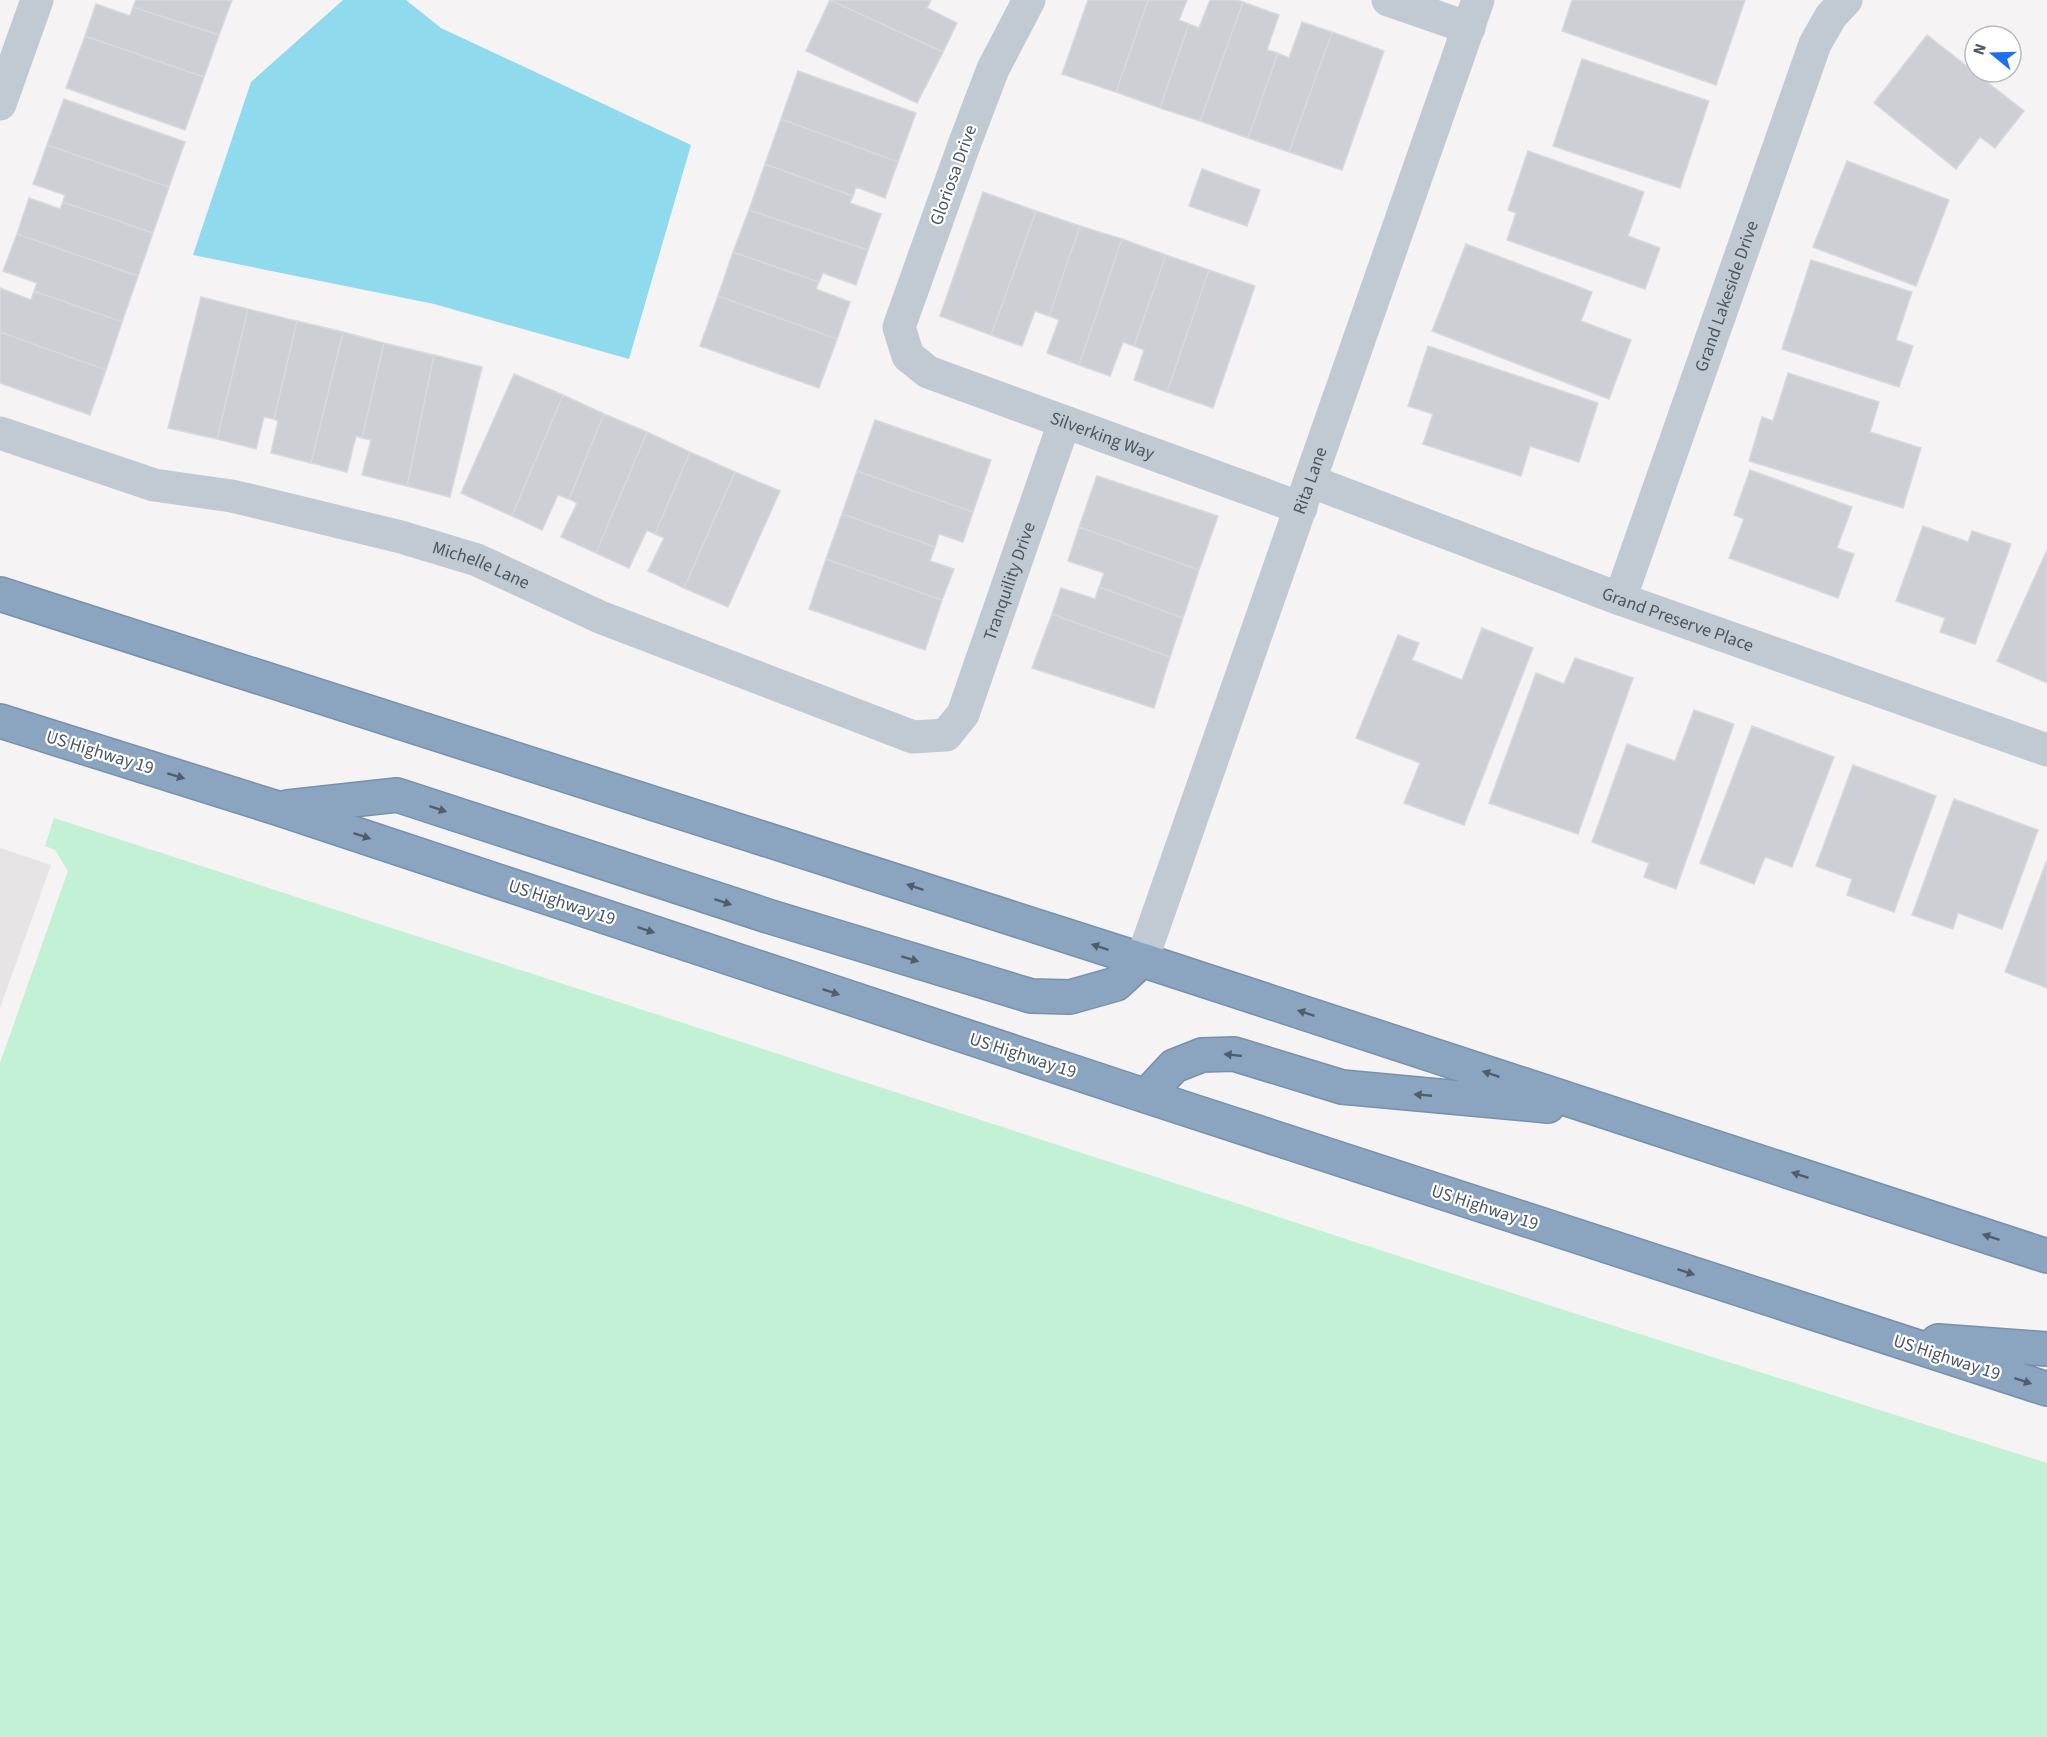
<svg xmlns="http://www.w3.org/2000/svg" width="2047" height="1737" font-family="'Source Sans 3',sans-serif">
	<rect width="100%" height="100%" fill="#f5f3f3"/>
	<path fill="#e6e4e5" d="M0 848 51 865 0 1008Z"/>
	<path fill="#c3f1d5" d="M54 818 1561 1309 2047 1463V1737H0V1063L68 871 55 850 45 846Z"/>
	<path fill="#90daee" d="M343 0H406L441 28 691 145 629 359 434 304 193 255 251 82Z"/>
	<path fill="#cdcfd5" stroke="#d7d9de" stroke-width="1.5" d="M136 0H232L219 35 133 7Z
		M830 0H931L927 8 957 23 943 52Z
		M830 0 943 52 917 103 806 51Z
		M1088 0H1148L1116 92 1062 74Z
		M1148 0H1187L1179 20 1189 24 1160 108 1116 92Z
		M1210 0H1237L1243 2 1200 121 1160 108 1189 24 1199 28Z
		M1572 0H1745L1716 85 1562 31Z
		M1243 2 1279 15 1267 50 1278 53 1248 138 1200 121Z
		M96 4 130 16 133 7 219 35 204 77 85 36Z
		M1302 22 1332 32 1289 152 1248 138 1278 53 1289 58Z
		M1332 32 1384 51 1342 170 1289 152Z
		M1927 35 2024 111 1995 148 1980 137 1956 169 1874 103Z
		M85 36 204 77 185 130 66 88Z
		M1582 59 1709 101 1680 188 1553 146Z
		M798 71 916 113 898 162 781 119Z
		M64 99 185 142 169 187 47 145Z
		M781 119 898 162 885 198 856 187 853 196 765 164Z
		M47 145 169 187 153 233 63 202 65 195 33 184Z
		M1528 151 1644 192 1628 236 1660 248 1645 289 1507 240 1516 213 1508 210Z
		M1847 161 1949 200 1916 286 1813 247Z
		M765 164 853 196 850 203 881 214 868 250 749 210Z
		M1202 169 1260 190 1247 226 1189 206Z
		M983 192 1036 211 991 335 940 316Z
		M29 198 60 209 63 202 153 233 138 276 17 234Z
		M749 210 868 250 856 285 823 273 819 282 733 252Z
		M1036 211 1080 226 1049 316 1035 311 1022 346 991 335Z
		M1080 226 1122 239 1079 365 1047 353 1059 320 1049 316Z
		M17 234 138 276 122 322 34 291 37 283 3 271Z
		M1122 239 1166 255 1134 346 1123 342 1110 376 1079 365Z
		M1466 244 1592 292 1581 321 1631 340 1609 399 1432 331Z
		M733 252 819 282 816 289 850 302 837 339 718 296Z
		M1166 255 1209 270 1167 392 1134 380 1144 350 1134 346Z
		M1811 260 1912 292 1896 340 1913 346 1899 387 1782 349Z
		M1209 270 1255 286 1213 408 1167 392Z
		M0 288 31 300 34 291 122 322 106 370 0 332Z
		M718 296 837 339 819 388 700 346Z
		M201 297 248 309 217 439 168 428Z
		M248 309 297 321 274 419 264 417 256 449 217 439Z
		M297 321 343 332 311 463 271 453 278 421 274 419Z
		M0 332 106 370 90 415 0 383Z
		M343 332 384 343 362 438 356 436 347 472 311 463Z
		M384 343 434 355 407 486 362 475 371 440 362 438Z
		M1428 346 1598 403 1579 462 1530 446 1521 476 1423 444 1433 414 1408 406Z
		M434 355 482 367 450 497 407 486Z
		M1788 373 1879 402 1870 432 1921 448 1903 508 1749 461 1762 417 1773 421Z
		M514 374 563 395 512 516 461 493Z
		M563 395 604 414 569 499 558 495 542 530 512 516Z
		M604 414 647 432 596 553 561 537 577 503 569 499Z
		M875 420 991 460 973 512 857 471Z
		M647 432 690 452 655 534 647 530 629 568 596 553Z
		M690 452 735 472 684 588 648 571 664 538 655 534Z
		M1750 470 1852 507 1837 548 1854 554 1838 598 1729 558 1744 519 1734 515Z
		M857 471 973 512 963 542 939 534 935 547 842 514Z
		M735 472 780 491 728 607 684 588Z
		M1097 476 1218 516 1199 570 1079 527Z
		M842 514 935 547 930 561 954 569 942 600 826 559Z
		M1923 526 1968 542 1972 531 2011 544 1975 644 1940 632 1945 618 1896 601Z
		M1079 527 1199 570 1183 618 1099 587 1104 573 1068 561Z
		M2047 550V683L1997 661Z
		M826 559 942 600 925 650 809 609Z
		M1099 587 1183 618 1170 657 1052 614 1061 588 1095 599Z
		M1052 614 1170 657 1154 708 1032 668Z
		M1482 628 1533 648 1464 825 1404 803 1420 763 1356 738 1398 635 1419 643 1412 660 1462 680Z
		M1575 658 1633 678 1578 834 1489 803 1536 673 1564 684Z
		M1694 710 1734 724 1676 889 1644 877 1649 863 1592 842 1627 744 1675 761Z
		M1752 726 1834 757 1792 867 1765 857 1754 884 1700 863Z
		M1853 765 1936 796 1894 912 1847 895 1852 879 1816 866Z
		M1954 799 2038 830 2002 929 1958 913 1953 929 1912 915Z
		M2047 860V988L2005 972Z"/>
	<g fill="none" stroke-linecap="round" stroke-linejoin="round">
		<defs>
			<path id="highway" d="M0 594 1142 960 2047 1256
				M0 721 277 808 1146 1096 2047 1389
				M288 807 397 795 771 917 1031 996 1070 997 1116 984 1142 960
				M1146 1096 1174 1066 1202 1055 1234 1054 1342 1087 1548 1106
				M1938 1341 2047 1349"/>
		</defs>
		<use href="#highway" stroke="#7690ad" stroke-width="36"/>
		<g stroke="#c1cad2" stroke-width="33">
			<path id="s1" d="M1029 0 993 69 964 145 899 327 908 356 928 372 1301 508"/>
			<path d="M1388 0 1469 28"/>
			<path d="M0 104 37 0"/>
			<path id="s2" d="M0 433 154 485 232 496 401 537 477 560 600 617 913 737 946 735 963 714 1064 423"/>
			<path id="s3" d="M1310 481 1620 599 2047 750"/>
			<path id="s4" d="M1620 599 1815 44 1831 16 1846 0"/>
			<path id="s5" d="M1142 960 1478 0"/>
		</g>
		<use href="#highway" stroke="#8ba5c1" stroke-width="33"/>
	</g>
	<defs><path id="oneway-solid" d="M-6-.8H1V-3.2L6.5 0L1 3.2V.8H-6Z" transform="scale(1.5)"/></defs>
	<g fill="#505e6b">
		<use href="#oneway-solid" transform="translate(176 776) rotate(17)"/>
		<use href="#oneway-solid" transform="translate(438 809) rotate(18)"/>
		<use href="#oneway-solid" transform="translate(362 836) rotate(18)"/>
		<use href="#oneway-solid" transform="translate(915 887) rotate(-162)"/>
		<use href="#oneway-solid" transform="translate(723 902) rotate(18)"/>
		<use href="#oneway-solid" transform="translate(646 930) rotate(18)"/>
		<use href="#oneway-solid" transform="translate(1100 947) rotate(-162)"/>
		<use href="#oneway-solid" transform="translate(910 959) rotate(17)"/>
		<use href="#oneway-solid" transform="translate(831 992) rotate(18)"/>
		<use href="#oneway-solid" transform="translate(1306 1013) rotate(-162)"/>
		<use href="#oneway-solid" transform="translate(1233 1055) rotate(-174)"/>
		<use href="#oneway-solid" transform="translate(1491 1074) rotate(-162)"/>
		<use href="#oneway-solid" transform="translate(1423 1095) rotate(-175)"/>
		<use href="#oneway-solid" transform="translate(1800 1175) rotate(-162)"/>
		<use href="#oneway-solid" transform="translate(1991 1237) rotate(-162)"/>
		<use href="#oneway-solid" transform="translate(1686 1272) rotate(18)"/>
		<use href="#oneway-solid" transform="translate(2023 1381) rotate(18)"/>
	</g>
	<g text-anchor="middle" stroke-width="4.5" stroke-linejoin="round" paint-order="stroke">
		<g font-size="18" fill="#4a5661" stroke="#fff">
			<text transform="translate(953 175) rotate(-70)" y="6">Gloriosa Drive</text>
			<text dy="6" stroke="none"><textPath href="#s4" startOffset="321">Grand Lakeside Drive</textPath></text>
			<text dy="6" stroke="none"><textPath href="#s1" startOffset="594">Silverking Way</textPath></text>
			<text dy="6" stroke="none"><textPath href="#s5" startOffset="508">Rita Lane</textPath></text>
			<text dy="6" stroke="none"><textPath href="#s2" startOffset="500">Michelle Lane</textPath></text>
			<text dy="6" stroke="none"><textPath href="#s2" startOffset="1166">Tranquility Drive</textPath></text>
			<text dy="6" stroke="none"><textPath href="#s3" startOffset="393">Grand Preserve Place</textPath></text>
			<text transform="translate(100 752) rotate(17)" y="6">US Highway 19</text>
			<text transform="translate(562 902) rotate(18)" y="6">US Highway 19</text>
			<text transform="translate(1023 1055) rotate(18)" y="6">US Highway 19</text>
			<text transform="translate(1485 1207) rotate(18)" y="6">US Highway 19</text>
			<text transform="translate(1947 1357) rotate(18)" y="6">US Highway 19</text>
		</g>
	</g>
	<g transform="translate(1993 54) rotate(289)"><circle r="28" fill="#ffffff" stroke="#b7bbc0" stroke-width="1.5"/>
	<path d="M0-4.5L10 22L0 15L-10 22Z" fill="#1a73e8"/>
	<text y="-9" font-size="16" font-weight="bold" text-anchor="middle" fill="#4a5661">N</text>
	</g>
</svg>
